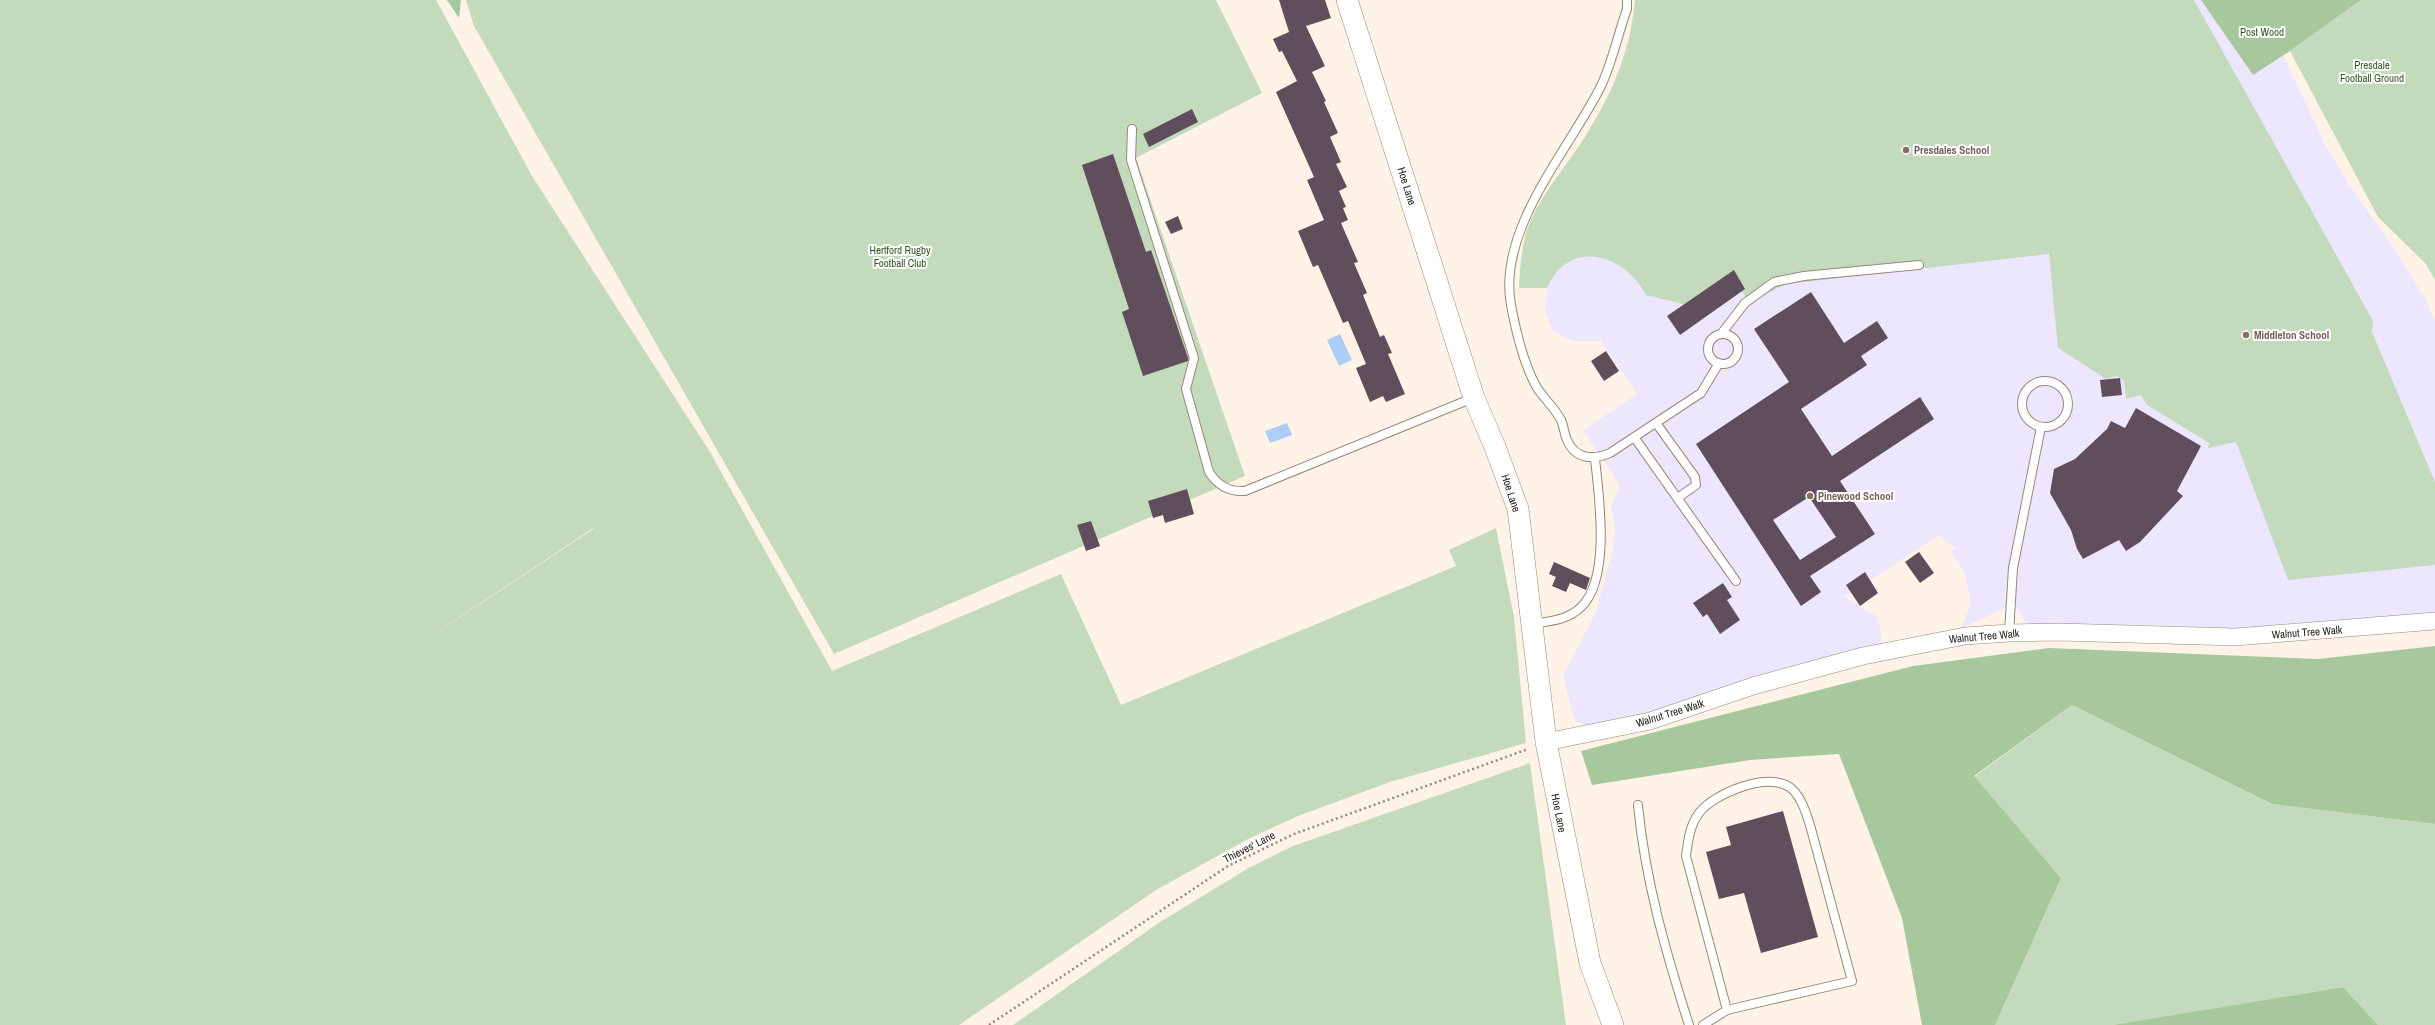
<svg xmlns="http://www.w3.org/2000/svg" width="2435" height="1025" font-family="'Archivo Narrow',sans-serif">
	<rect width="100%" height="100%" fill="#fff3e7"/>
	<path fill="#ece7fe" d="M1635 0H2213L2272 32 2325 144 2348 183 2395 250 2425 298 2435 321V617L2237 629 2151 625 2027 626 2017 609 2005 608 1961 629 1971 603 1965 573 1951 552 1955 548 1939 535 1845 597 1878 617 1883 651 1638 715 1617 726 1589 727 1576 721 1572 713 1563 675 1596 612 1613 548 1615 529 1611 506 1620 486 1583 430 1637 394 1601 341H1572L1553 331 1545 312 1547 288H1519L1520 261 1526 236 1534 216 1589 132 1611 91 1629 39Z"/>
	<path fill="#c4dabd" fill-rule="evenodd" d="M0 0H436L532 176 710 452 832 671 1061 574 1121 705 1456 566 1449 550 1496 528 1514 617 1526 743 1390 782 1298 816 1250 838 1156 890 959 1025H0ZM593 528V529L401 656Z
		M466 0H1216L1262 93 1136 158 1245 476 834 654 474 26Z
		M1635 0H2194L2373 321 2372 332 2435 482V565L2288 580 2236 442 2208 448 2209 443 2147 405 2141 395 2126 399 2124 381 2117 376 2106 379 2058 348 2049 254 1786 284 1749 302 1736 283 1698 308 1646 295C1624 253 1569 238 1547 288H1519C1520 271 1521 254 1525 237 1536 197 1569 165 1589 130 1614 90 1631 48 1635 0Z
		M2361 0H2435V280L2426 264 2378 217 2290 51Z
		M2072 705 2272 804 2435 824V1025H2378L2343 987 2112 1025H1995L2061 878 1974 777Z
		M1530 763 1566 1025H1013L1160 922 1247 869 1293 846Z"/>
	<path fill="#a7c89c" d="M447 0H461L459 18Z
		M2201 0H2361L2290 51 2253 75Z
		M2435 646V824L2272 804 2072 705 1974 776 2061 878 1995 1025H1922L1902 918 1839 754 1750 760 1592 785 1581 751 1913 666 2049 648 2318 659Z
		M2343 987 2378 1025H2112Z"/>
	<path fill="#abcdf7" d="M1340 334 1352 360 1339 366 1327 340Z
		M1287 423 1292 435 1270 443 1265 431Z"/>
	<path fill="#604e5c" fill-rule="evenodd" d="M1279 0H1325L1331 18 1306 26 1325 66 1312 72 1326 101 1324 102 1338 133 1330 137 1341 162 1336 164 1347 187 1339 191 1346 207 1343 208 1348 220 1341 223 1358 262 1354 263 1367 293 1363 295 1380 337 1384 335 1392 353 1388 354 1405 394 1386 402 1383 396 1370 402 1356 368 1366 364 1348 321 1343 323 1318 265 1313 267 1298 231 1324 220 1307 180 1314 177 1276 92 1297 81 1282 51 1279 52 1273 39 1289 32Z
		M1192 109 1198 122 1149 147 1143 134Z
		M1113 154 1146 252 1151 250 1188 358V361L1143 376 1122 312 1129 309 1082 165Z
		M1178 216 1183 229 1171 234 1165 222Z
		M1734 270 1745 289 1680 335 1667 316Z
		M1811 292 1844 343 1877 321 1888 338 1861 356 1867 365 1801 409 1832 456 1920 397 1934 419 1840 481 1875 534 1810 576 1821 592 1801 606 1696 444 1789 382 1754 329ZM1809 497 1836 537 1800 560 1773 520Z
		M1606 351 1619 371 1604 381 1591 361Z
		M2120 378 2122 395 2102 397 2100 380Z
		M2136 408 2201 446 2177 491 2183 496 2140 542 2126 551 2119 540 2083 559 2077 549 2071 530 2050 493 2054 469 2075 459 2107 429 2111 421 2125 428Z
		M1187 489 1194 514 1165 523 1163 515 1153 518 1148 501Z
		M1091 521 1100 546 1086 551 1077 525Z
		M1919 552 1934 573 1920 583 1905 562Z
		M1554 562 1590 578 1586 590 1570 583 1566 592 1552 586 1556 577 1549 574Z
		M1865 572 1878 593 1860 606 1846 585Z
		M1723 583 1732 597 1727 600 1740 620 1720 634 1707 614 1703 617 1693 603Z
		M1783 811 1818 937 1761 953 1744 893 1719 899 1706 852 1731 845 1726 827Z"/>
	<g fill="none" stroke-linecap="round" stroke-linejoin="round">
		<defs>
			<path id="service" d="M1627 0V9C1618 34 1612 63 1601 86 1569 150 1497 229 1511 305 1516 332 1523 362 1536 386 1543 398 1554 407 1561 420 1564 426 1564 434 1567 440 1576 460 1593 460 1610 453L1701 393 1719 363
				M1132 129 1131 160 1194 358 1186 389 1209 472C1218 486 1229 492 1245 491L1473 398
				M1708 349a15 15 0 1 1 30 0a15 15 0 1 1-30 0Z
				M1721 334 1745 303 1774 282 1804 276 1919 265
				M2022 404a23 23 0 1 1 46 0a23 23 0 1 1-46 0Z
				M1656 423 1695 477 1696 485 1679 497
				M1634 437 1736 581
				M1533 624C1550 621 1568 620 1581 607 1611 579 1599 496 1595 459
				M2009 633 2013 568 2041 427
				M1638 805C1645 880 1666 953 1689 1025
				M1703 1025 1727 1010 1852 981 1810 825C1806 813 1802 799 1793 790 1773 769 1714 793 1699 813 1690 825 1688 840 1686 856L1727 1010"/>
			<path id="minor" d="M1546 742 1650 721 1753 686 1863 656 1965 636 2009 633 2059 632 2236 637 2435 621"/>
			<path id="tertiary" d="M1347 0 1474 398 1495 447 1518 509 1546 742 1590 963 1613 1025"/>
		</defs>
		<use href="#service" stroke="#998676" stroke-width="10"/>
		<use href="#minor" stroke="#998676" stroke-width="18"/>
		<use href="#tertiary" stroke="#998676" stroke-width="22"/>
		<path stroke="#938a80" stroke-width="2.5" stroke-dasharray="2 3" stroke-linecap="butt" d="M989 1025 1228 866 1294 834 1528 749"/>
		<use href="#service" stroke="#fff" stroke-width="8"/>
		<use href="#minor" stroke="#fff" stroke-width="17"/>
		<use href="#tertiary" stroke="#fff" stroke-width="21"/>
	</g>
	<g fill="#8d6e63" stroke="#fff" stroke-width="1.5">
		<circle cx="1906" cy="150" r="4"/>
		<circle cx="2246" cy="335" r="4"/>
		<circle cx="1810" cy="496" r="4"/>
	</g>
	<g text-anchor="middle" stroke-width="4" stroke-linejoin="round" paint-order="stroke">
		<g font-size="11" fill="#305b20" stroke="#fff">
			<text x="2262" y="36">Post Wood</text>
			<text x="2372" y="69">Presdale<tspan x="2372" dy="13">Football Ground</tspan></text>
			<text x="900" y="254">Hertford Rugby<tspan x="900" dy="13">Football Club</tspan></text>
		</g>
		<g font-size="11" font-weight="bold" fill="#785e54" stroke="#fff" text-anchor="start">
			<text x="1914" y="154">Presdales School</text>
			<text x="2254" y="339">Middleton School</text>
			<text x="1818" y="500">Pinewood School</text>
		</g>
		<g font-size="11" fill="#28211a" stroke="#fff">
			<text transform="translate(1407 186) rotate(73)" y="4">Hoe Lane</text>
			<text transform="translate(1511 493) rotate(72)" y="4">Hoe Lane</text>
			<text transform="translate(2307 632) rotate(-4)" y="4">Walnut Tree Walk</text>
			<text transform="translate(1984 636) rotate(-5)" y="4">Walnut Tree Walk</text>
			<text transform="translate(1670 713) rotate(-17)" y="4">Walnut Tree Walk</text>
			<text transform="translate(1559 813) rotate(79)" y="4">Hoe Lane</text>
			<text transform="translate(1249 847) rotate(-27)" y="4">Thieves' Lane</text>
		</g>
	</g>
</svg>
